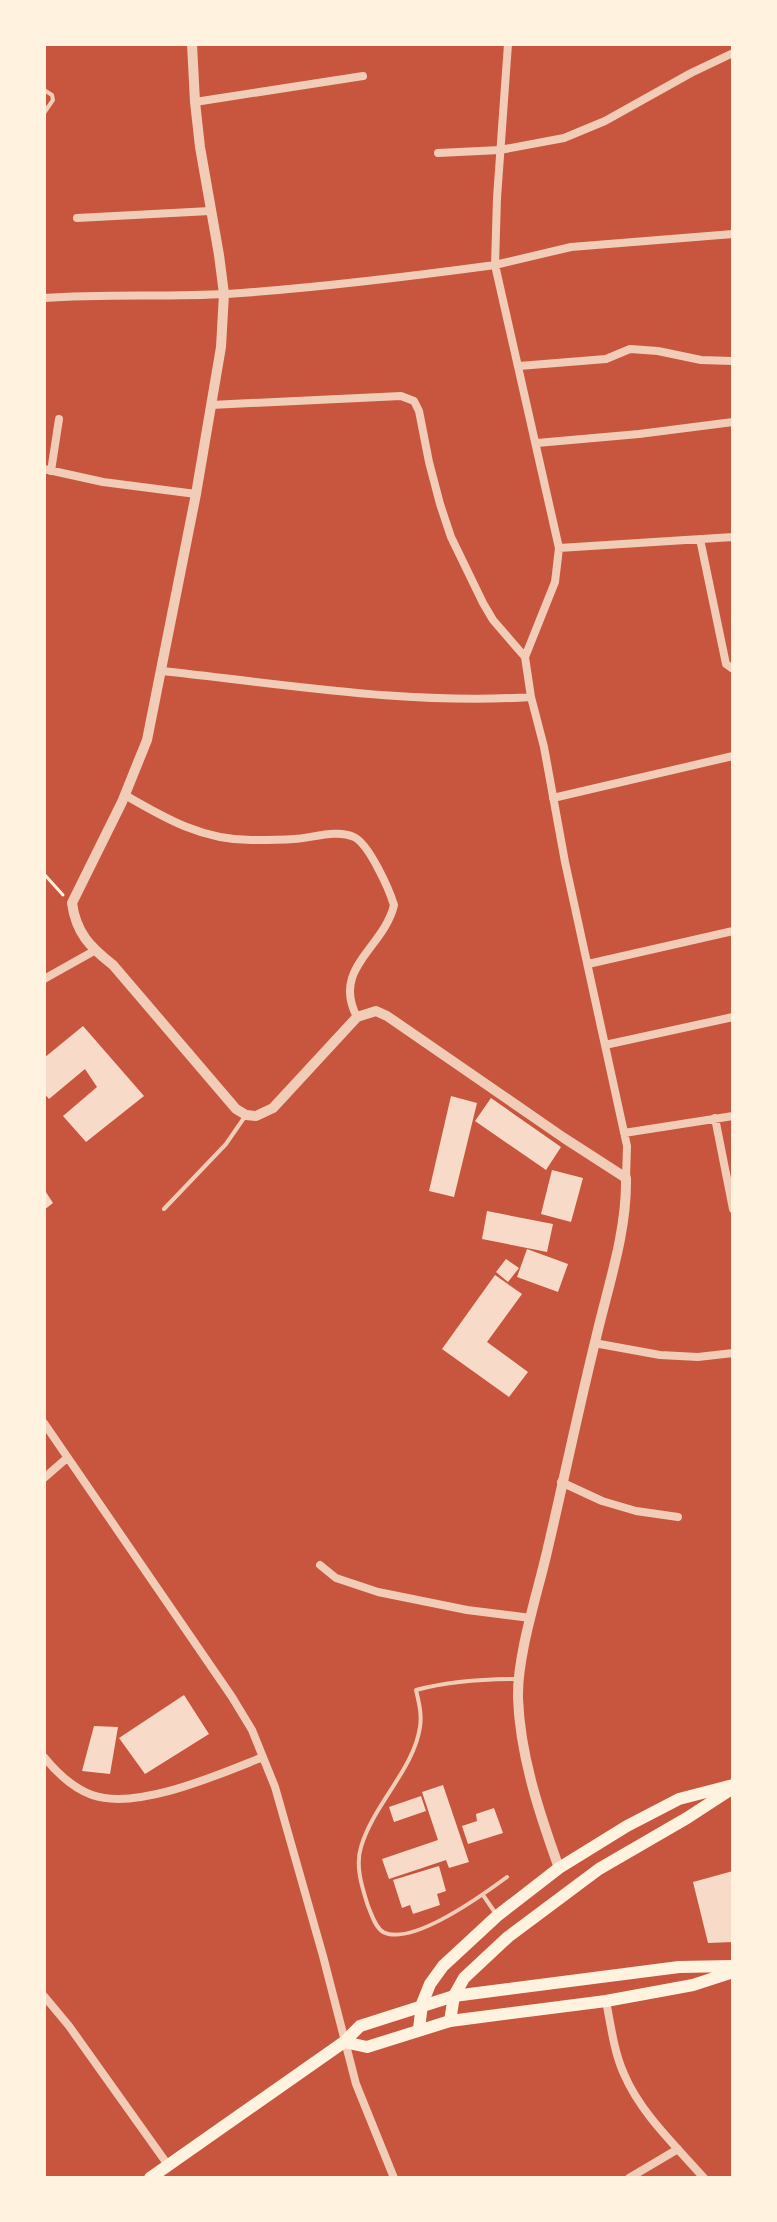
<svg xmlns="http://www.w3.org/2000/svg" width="777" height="2222" font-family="'Noto Sans',sans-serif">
	<rect width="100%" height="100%" fill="#c8553d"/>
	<path fill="#f7dbc8" d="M83 1026 144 1096 86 1142 63 1116 97 1087 85 1069 49 1099 44 1093V1058Z
		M451 1096 477 1103 454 1197 429 1191Z
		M491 1098 561 1147 546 1170 475 1121Z
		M552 1170 583 1178 571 1222 541 1214Z
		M44 1189 53 1203 44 1210Z
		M487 1211 553 1224 547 1252 482 1239Z
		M527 1249 568 1264 558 1292 517 1277Z
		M506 1259 519 1268 508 1282 496 1272Z
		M495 1275 522 1294 487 1342 528 1372 509 1397 442 1349Z
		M184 1695 209 1734 145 1774 119 1738Z
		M94 1726 118 1727 110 1774 82 1771Z
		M443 1785 469 1862 449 1868 446 1860 389 1879 382 1859 438 1840 422 1792Z
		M421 1796 426 1811 394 1822 389 1807Z
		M494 1808 503 1833 468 1844 462 1826 477 1821 476 1814Z
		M439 1866 446 1891 437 1894 440 1905 413 1914 410 1905 402 1908 393 1880Z
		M733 1871V1942L708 1943 693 1882Z"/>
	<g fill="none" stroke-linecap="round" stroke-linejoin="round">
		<path stroke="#fff3e0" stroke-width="3" d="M44 874 63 895"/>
		<path stroke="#f1ccb7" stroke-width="4" d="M44 90 52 95 53 100 44 113
			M164 1209 226 1144 246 1115
			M507 1877C484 1894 412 1947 383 1932 375 1927 372 1915 368 1906 362 1887 355 1866 361 1847 373 1805 414 1769 420 1727 422 1714 419 1703 416 1690 450 1681 481 1679 516 1679
			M483 1895 496 1914"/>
		<path stroke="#f1ccb7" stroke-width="8" d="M508 44 497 198 495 265 571 247 733 234
			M195 102 363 76
			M438 153 500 150 564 138 605 121 691 73 733 53
			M77 218 210 211
			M44 298C105 294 166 297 227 294 317 288 406 277 495 265L559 548 555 582 525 657 531 697 544 747 565 862 627 1146 626 1178
			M519 366 606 359 630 349 658 351 701 360 733 361
			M211 405 401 396 414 401 419 411 429 462 440 504 451 537 483 603 493 620 525 657
			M537 443 639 434 733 422
			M44 469 103 482 196 494
			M51 471 59 419
			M700 539 726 664 733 669
			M559 548 733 537
			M162 671C284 684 407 705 531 697
			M125 795C166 819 203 840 251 840 265 840 279 840 294 839 312 838 337 829 354 837 369 844 389 889 394 905 384 948 331 968 357 1017
			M553 798 733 756
			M588 964 733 931
			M44 979 94 951
			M605 1045 733 1017
			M715 1118 733 1209
			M624 1133 733 1116
			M594 1343 660 1355 698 1357 733 1353
			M44 1423 232 1697 252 1730 275 1787 323 1956 356 2084 394 2178
			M44 1478 67 1458
			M561 1482 602 1501 636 1511 678 1517
			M320 1565 336 1578 378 1592 467 1610 531 1618
			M44 1757C57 1773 73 1788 92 1795 137 1811 220 1774 263 1757
			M44 1996 69 2026 168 2165
			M606 2001C611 2026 614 2052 624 2074 641 2114 676 2146 704 2178
			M629 2178 678 2149"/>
		<path stroke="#f1ccb7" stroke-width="10" d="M192 44 195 102 200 147 219 255 224 294 221 347 196 494 147 740 122 802 72 903C76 933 90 947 113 965L236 1109 246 1115 256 1116 273 1108 357 1017 376 1011 387 1016 564 1138 626 1178C627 1232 608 1286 596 1338 578 1411 563 1484 546 1556 536 1598 517 1657 518 1698 520 1756 540 1815 559 1868"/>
		<path stroke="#fff3e0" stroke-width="12" d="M450 2021 454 1996 464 1978 508 1937 599 1869 687 1818 730 1790
			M419 2029 422 2004 430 1984 443 1966 497 1916 559 1868 627 1826 679 1799 733 1785"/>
		<path stroke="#fff3e0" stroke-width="12" d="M344 2042 367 2047 450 2021 606 2001 693 1985 733 1972
			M150 2178 344 2042 360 2026 454 1996 679 1967 733 1966"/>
	</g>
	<rect width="777" height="2222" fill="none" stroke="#fff3e0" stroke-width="92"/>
</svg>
